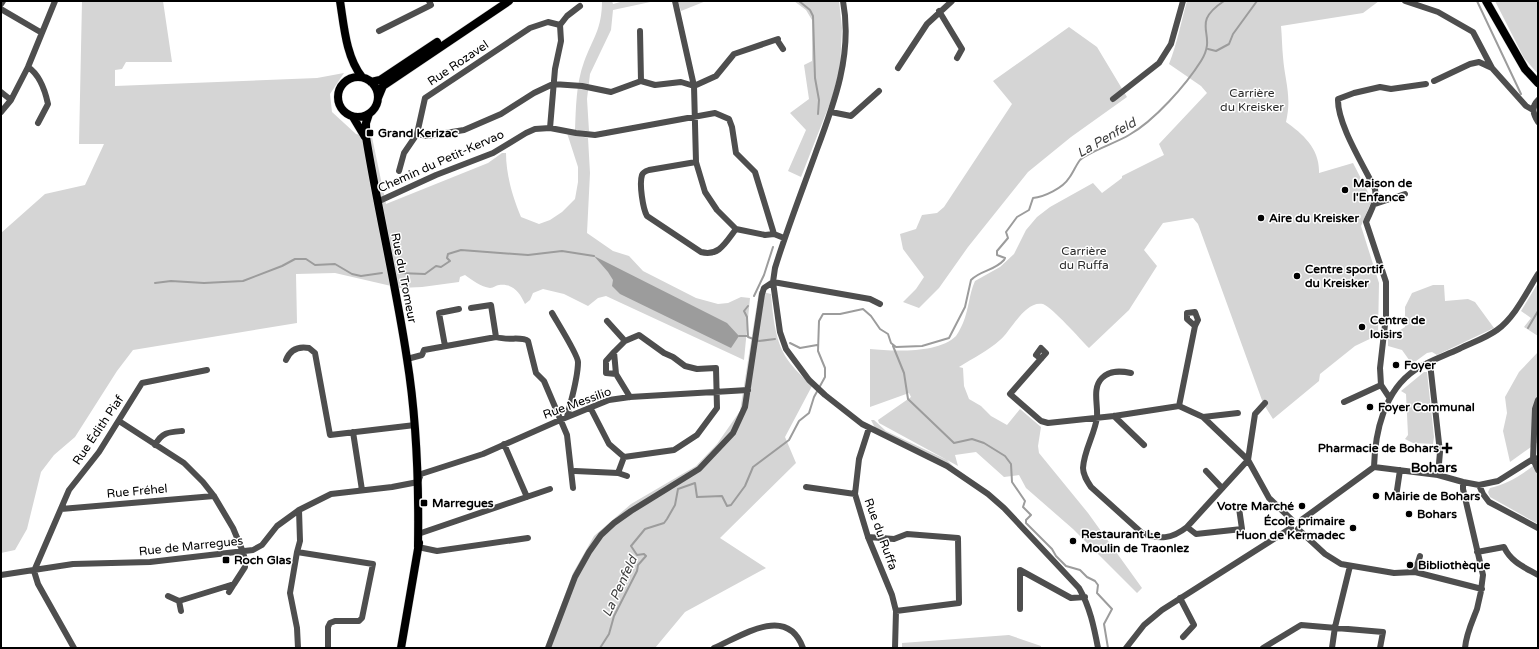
<svg xmlns="http://www.w3.org/2000/svg" width="1539" height="649" font-family="'Varela Round',sans-serif">
	<rect width="100%" height="100%" fill="#fff"/>
	<path fill="#d5d5d5" d="M82 1H163L172 62H126L122 69 115 70V86L317 78 344 73 330 94 332 112 356 134 372 137 386 204 488 163 502 153H506C506 175 513 198 521 217L539 224 550 220 562 212 575 199 578 182V167L567 133 588 138 590 173 587 233 613 251 629 256 643 271 696 298 718 304 728 303 741 297 750 298 744 360 606 296 598 298 588 306 564 294 543 289 533 293 530 300 525 304C520 293 513 283 499 285 496 285 494 288 490 288 481 287 472 280 465 275L460 277 459 282 422 287 400 288 335 273 296 274 297 323 133 350 117 371 75 437 54 455 41 472 27 529 15 550 1 553V233L45 194 85 185 104 144H79Z
		M602 1H612L613 4 624 1H655L613 10 611 30 590 74 587 99 589 131 575 130C576 107 576 84 584 62 593 38 602 29 602 1Z
		M678 1H706L681 11Z
		M794 1H839L842 28 840 69 832 98 801 177 788 171 806 130 790 113 809 99 804 65 812 61V20L806 10Z
		M1187 1H1379L1363 13 1281 26C1282 37 1282 47 1283 57 1285 82 1292 96 1286 122 1303 134 1320 149 1319 173L1353 163 1372 200 1361 226 1379 283 1378 335 1355 346 1320 374 1319 381 1273 419 1263 403 1214 268 1198 224 1193 218 1163 223 1144 250 1157 266 1129 310 1089 348C1081 340 1052 307 1043 304 1025 300 1011 331 1000 340 988 351 973 358 959 367L963 368 964 386 969 399 981 406 991 416 1007 425 1020 409 1041 427 1038 446 1039 453 1088 513 1142 588 1137 593 1073 529 1026 488 1019 475 1004 477 976 452 955 455 958 466 879 423 878 420 911 397 909 393 870 407V349C892 351 938 354 956 336 959 332 961 327 963 323 969 309 969 294 975 281L1000 267 1014 254 1026 230 1037 217 1050 207 1093 183 1102 193 1122 178V176L1164 155 1159 144 1207 93 1201 86 1169 64C1177 44 1181 22 1187 1Z
		M1495 1H1538V74L1524 58Z
		M1069 27 1097 47 1127 97 1071 137 1028 172 968 247 939 288 919 308 903 302 916 289 924 277 903 249 900 234 916 229 922 215 937 213 944 207 1012 104 993 81Z
		M1538 283V336L1524 327 1531 318 1521 311Z
		M1433 285H1444L1445 301 1468 299 1475 302 1494 328 1437 355 1432 352 1427 353 1412 364 1402 350 1388 346V338L1405 327V307L1412 293Z
		M759 291 771 294C773 317 775 344 790 363 797 372 805 379 812 386L785 437 796 463 720 538 766 568 685 612 655 648H545L573 573 594 536 631 504 696 466 717 444 740 411Z
		M1538 352V442L1510 462 1503 431 1507 413 1505 397 1519 372Z
		M1424 372H1427L1434 437 1433 444 1413 443 1405 439 1408 435 1406 394 1401 391Z
		M871 420H874L886 431 947 460 956 469 875 428Z
		M1534 465 1538 470V524L1490 497 1488 492 1490 488C1506 484 1521 476 1534 465Z
		M1009 635 1041 646V648H902V643Z"/>
	<path fill="#9c9c9c" d="M594 256 727 323 739 336 731 348 620 294 612 286 613 280 608 272Z"/>
	<g fill="none" stroke-linecap="round" stroke-linejoin="round">
		<path stroke="#9c9c9c" stroke-width="2" d="M799 1 810 10 813 16 815 78 819 100 818 114
			M1477 1 1521 94
			M1208 49 1216 51 1229 44 1233 34 1257 1
			M399 273 425 274 436 266 441 267 450 261 447 258 448 254 461 250 528 255 562 251 594 256
			M155 283 171 281 204 283 243 281 282 266 295 259H306L315 265 335 264 352 274 361 276 382 273
			M754 296 764 275 773 247
			M748 306 744 311 747 317 748 337 759 341 775 339
			M1528 328 1538 311
			M739 336H747
			M790 343 800 348 817 345
			M893 346 904 373 908 399 954 443 972 439 984 443 1005 456 1011 464 1012 482 1025 501 1023 507 1031 515 1026 520V523L1052 549 1056 556 1066 566 1080 570 1087 577 1095 581 1098 585 1097 593 1112 609 1104 624 1108 648
			M600 648 609 634 614 616 637 571 638 565 646 556 644 554 637 555 631 546 645 529 664 523 667 519 675 505 678 489 695 483 697 497 722 496 727 506 731 505 745 486 753 467 789 440 799 421 809 413 814 397 825 377V368L818 351 819 321 823 314H840L863 309 871 316 880 329 888 334 891 343 896 347 922 346 949 338 965 307 971 280C981 270 994 271 1004 260L1005 258 997 255V251L1008 238 1006 232 1017 217 1029 210 1033 198C1044 197 1063 188 1069 178 1073 173 1076 165 1080 160 1088 152 1118 142 1129 135 1154 121 1186 85 1201 61 1219 33 1188 25 1224 1"/>
		<defs>
			<path id="major" d="M340 1C344 26 346 57 362 77
				M1486 1 1525 69 1538 83
				M338 97a20 20 0 1 1 40 0a20 20 0 1 1-40 0Z
				M371 82 380 80 437 42
				M378 98 383 86 509 1
				M369 114 366 123V137C378 211 396 285 407 359 417 421 419 484 418 547
				M353 117 365 137
				M401 648 419 543"/>
		</defs>
		<use href="#major" stroke="#dbdbdb" stroke-width="9"/>
		<path stroke="#4e4e4e" stroke-width="6" d="M675 1 694 86 696 162 705 192 717 210 736 229 765 235 774 234
			M843 1C853 54 834 104 816 152 802 191 787 229 775 268L773 282 780 332 786 349 809 380 825 395 862 424 947 466 988 494 1004 508 1079 588C1090 607 1094 627 1098 648
			M1405 1 1438 12 1473 32 1492 68 1526 106 1533 110
			M1 4 3 1
			M1 9 42 33
			M939 11 962 49 957 58
			M560 25 548 22 530 28 425 98 417 134 427 136 464 130 501 114 534 93 553 84 582 86 611 92 641 81 655 85 681 82 694 86 716 76 734 54 778 39
			M379 31 431 5 429 1
			M640 31 641 81
			M777 40 783 49
			M28 67C40 75 45 90 48 104L38 123
			M898 68 927 24 952 1
			M1434 81 1470 64 1479 62 1492 68
			M1 92 11 100
			M1113 99 1159 63 1171 44 1183 1
			M1538 100C1531 107 1533 114 1538 122
			M1 112 11 100 28 67 55 1
			M831 112 851 116 879 91
			M550 128 555 69 561 41 560 25 567 16 580 6
			M696 162 649 170C646 171 643 172 642 175 639 184 643 209 647 216L701 252C719 257 726 242 736 229
			M399 171 404 153 417 134
			M377 202 436 175 493 153 526 133 535 129 550 128 576 133 595 135 715 113 729 119 732 127 736 153 755 172 774 234 784 238
			M1375 204 1405 194
			M773 282 870 299 880 304
			M471 308 491 305 496 337
			M552 313C557 322 578 355 578 362 578 379 571 400 567 417
			M607 321 625 341
			M445 346 439 313 459 309
			M614 352 606 361V373L616 374
			M407 359 422 355 424 350 496 337C508 341 522 336 528 341L536 373 544 381 567 435 573 488
			M1041 359 1036 355 1041 348 1046 353 1010 394 1041 421 1048 423 1114 416 1179 406 1203 417 1248 460 1269 498 1292 520
			M286 360C290 350 298 346 309 348L315 353 330 435 415 425
			M1430 363 1440 452 1438 475
			M1131 373C1121 371 1110 370 1102 378 1092 388 1098 404 1097 417 1095 434 1084 450 1083 468 1083 475 1087 481 1091 487L1142 533C1159 540 1172 539 1187 527L1248 460 1255 414 1265 403
			M1389 397 1381 385 1380 368 1386 316V282L1366 222C1371 210 1377 202 1375 189 1364 166 1337 124 1338 99L1354 93 1380 87 1391 89 1426 84
			M1344 402 1381 385
			M1179 406 1195 326 1198 320 1195 312 1187 313V319L1195 326
			M591 409 609 444 624 457 674 450 697 435 717 408 716 368 697 369 685 366 673 357 664 353 639 335 625 341 614 352 616 374 630 397
			M1114 416 1144 445
			M1203 417 1238 413
			M119 421 184 463 203 482 214 496 233 528 243 552 245 560V567L234 584 179 601 168 596
			M869 428 859 459 855 494 868 537 892 595 896 611 895 648
			M353 432 362 490
			M504 444 527 497
			M155 445C162 432 169 432 182 431
			M1535 458 1533 459 1538 470
			M1374 467C1375 432 1384 391 1415 370 1428 361 1444 356 1459 349 1471 343 1486 338 1497 330 1515 317 1526 293 1538 274
			M1374 467 1438 475 1463 482 1479 485 1498 481 1533 459 1535 409 1538 400
			M575 471 618 473 624 457
			M1206 471 1222 488
			M618 473 627 476
			M1463 482V489L1483 575C1482 587 1480 598 1477 609 1472 622 1466 634 1465 648
			M1479 485 1483 494 1489 502 1538 528
			M806 487 855 494
			M1396 497 1400 470
			M61 509 214 496
			M299 510 300 541 297 552 373 564 362 618 359 621H335L330 623 328 627V648
			M1300 521 1374 467
			M1187 527 1196 534 1242 529 1239 508
			M1298 529 1325 554 1341 564 1394 573 1415 572 1482 589
			M421 533 550 489
			M868 537 894 539 907 534 958 538 959 603 896 611
			M418 547 437 551 528 538
			M297 552 290 593 297 628 298 648
			M1477 552 1504 547C1511 562 1524 567 1538 575
			M34 571 69 490 99 452 142 383 207 370
			M34 571 38 584 74 648
			M1415 572 1420 556
			M1 575 73 564 150 562 253 550 262 545 277 526 299 510 331 494 392 487 418 482 421 474 483 454 560 420 609 400 630 397 748 390
			M229 592 234 584
			M1180 598 1194 625 1183 637
			M179 601 181 611
			M1020 609V570L1071 598 1085 597
			M548 648 575 577 589 552 601 535 614 523 631 511 699 469 733 433 745 407 762 294 764 288 773 282
			M714 648C742 636 787 604 803 648
			M1126 648 1144 625 1162 610 1291 528
			M1263 648 1301 625 1383 632 1380 648
			M1332 648 1335 627 1350 566"/>
		<use href="#major" stroke="#000" stroke-width="8"/>
	</g>
	<g fill="#000" stroke="#fff" stroke-width="1.5">
		<rect x="366" y="129" width="8" height="8" rx="2"/>
		<circle cx="1345" cy="190" r="4"/>
		<circle cx="1261" cy="218" r="4"/>
		<circle cx="1297" cy="276" r="4"/>
		<circle cx="1362" cy="327" r="4"/>
		<circle cx="1396" cy="365" r="4"/>
		<circle cx="1370" cy="407" r="4"/>
		<path d="M1445 442h4v4h4v4h-4v4h-4v-4h-4v-4h4z"/>
		<circle cx="1376" cy="496" r="4"/>
		<rect x="420" y="499" width="8" height="8" rx="2"/>
		<circle cx="1302" cy="506" r="4"/>
		<circle cx="1409" cy="514" r="4"/>
		<circle cx="1353" cy="528" r="4"/>
		<circle cx="1073" cy="541" r="4"/>
		<rect x="222" y="556" width="8" height="8" rx="2"/>
		<circle cx="1410" cy="565" r="4"/>
	</g>
	<g text-anchor="middle" stroke-width="3" stroke-linejoin="round" paint-order="stroke">
		<g font-size="12" fill="#000" stroke="#fff">
			<text transform="translate(458 63) rotate(-34)" y="4">Rue Rozavel</text>
			<text transform="translate(441 161) rotate(-24)" y="4">Chemin du Petit-Kervao</text>
			<text transform="translate(404 278) rotate(79)" y="4">Rue du Tromeur</text>
			<text transform="translate(577 403) rotate(-20)" y="4">Rue Messilio</text>
			<text transform="translate(98 430) rotate(-56)" y="4">Rue Édith Piaf</text>
			<text transform="translate(137 491) rotate(-5)" y="4">Rue Fréhel</text>
			<text transform="translate(881 534) rotate(70)" y="4">Rue du Ruffa</text>
			<text transform="translate(191 546) rotate(-6)" y="4">Rue de Marregues</text>
		</g>
		<g font-size="12" fill="#2c2c2c" stroke="#fff">
			<text x="1252" y="97">Carrière<tspan x="1252" dy="14">du Kreisker</tspan></text>
			<text x="1084" y="255">Carrière<tspan x="1084" dy="14">du Ruffa</tspan></text>
		</g>
		<g font-size="12" font-weight="bold" fill="#000" stroke="#fff" text-anchor="start">
			<text x="378" y="137">Grand Kerizac</text>
			<text x="1353" y="187">Maison de<tspan x="1353" dy="14">l'Enfance</tspan></text>
			<text x="1269" y="222">Aire du Kreisker</text>
			<text x="1305" y="273">Centre sportif<tspan x="1305" dy="14">du Kreisker</tspan></text>
			<text x="1370" y="324">Centre de<tspan x="1370" dy="14">loisirs</tspan></text>
			<text x="1404" y="369">Foyer</text>
			<text x="1378" y="411">Foyer Communal</text>
			<text x="1439" y="452" text-anchor="end">Pharmacie de Bohars</text>
			<text x="1384" y="500">Mairie de Bohars</text>
			<text x="432" y="507">Marregues</text>
			<text x="1294" y="510" text-anchor="end">Votre Marché</text>
			<text x="1417" y="518">Bohars</text>
			<text x="1345" y="525" text-anchor="end">École primaire<tspan x="1345" dy="14">Huon de Kermadec</tspan></text>
			<text x="1081" y="538">Restaurant Le<tspan x="1081" dy="14">Moulin de Traonlez</tspan></text>
			<text x="234" y="564">Roch Glas</text>
			<text x="1418" y="569">Bibliothèque</text>
		</g>
		<g font-size="13" font-style="italic" fill="#3d3d3d" stroke="#fff">
			<text transform="translate(1106 137) rotate(-30)" y="5">La Penfeld</text>
			<text transform="translate(619 586) rotate(-65)" y="5">La Penfeld</text>
		</g>
		<g font-size="14" font-weight="bold" fill="#000" stroke="#fff">
			<text x="1434" y="472">Bohars</text>
		</g>
	</g>
	<rect width="1539" height="649" fill="none" stroke="#000000" stroke-width="4"/>
</svg>
